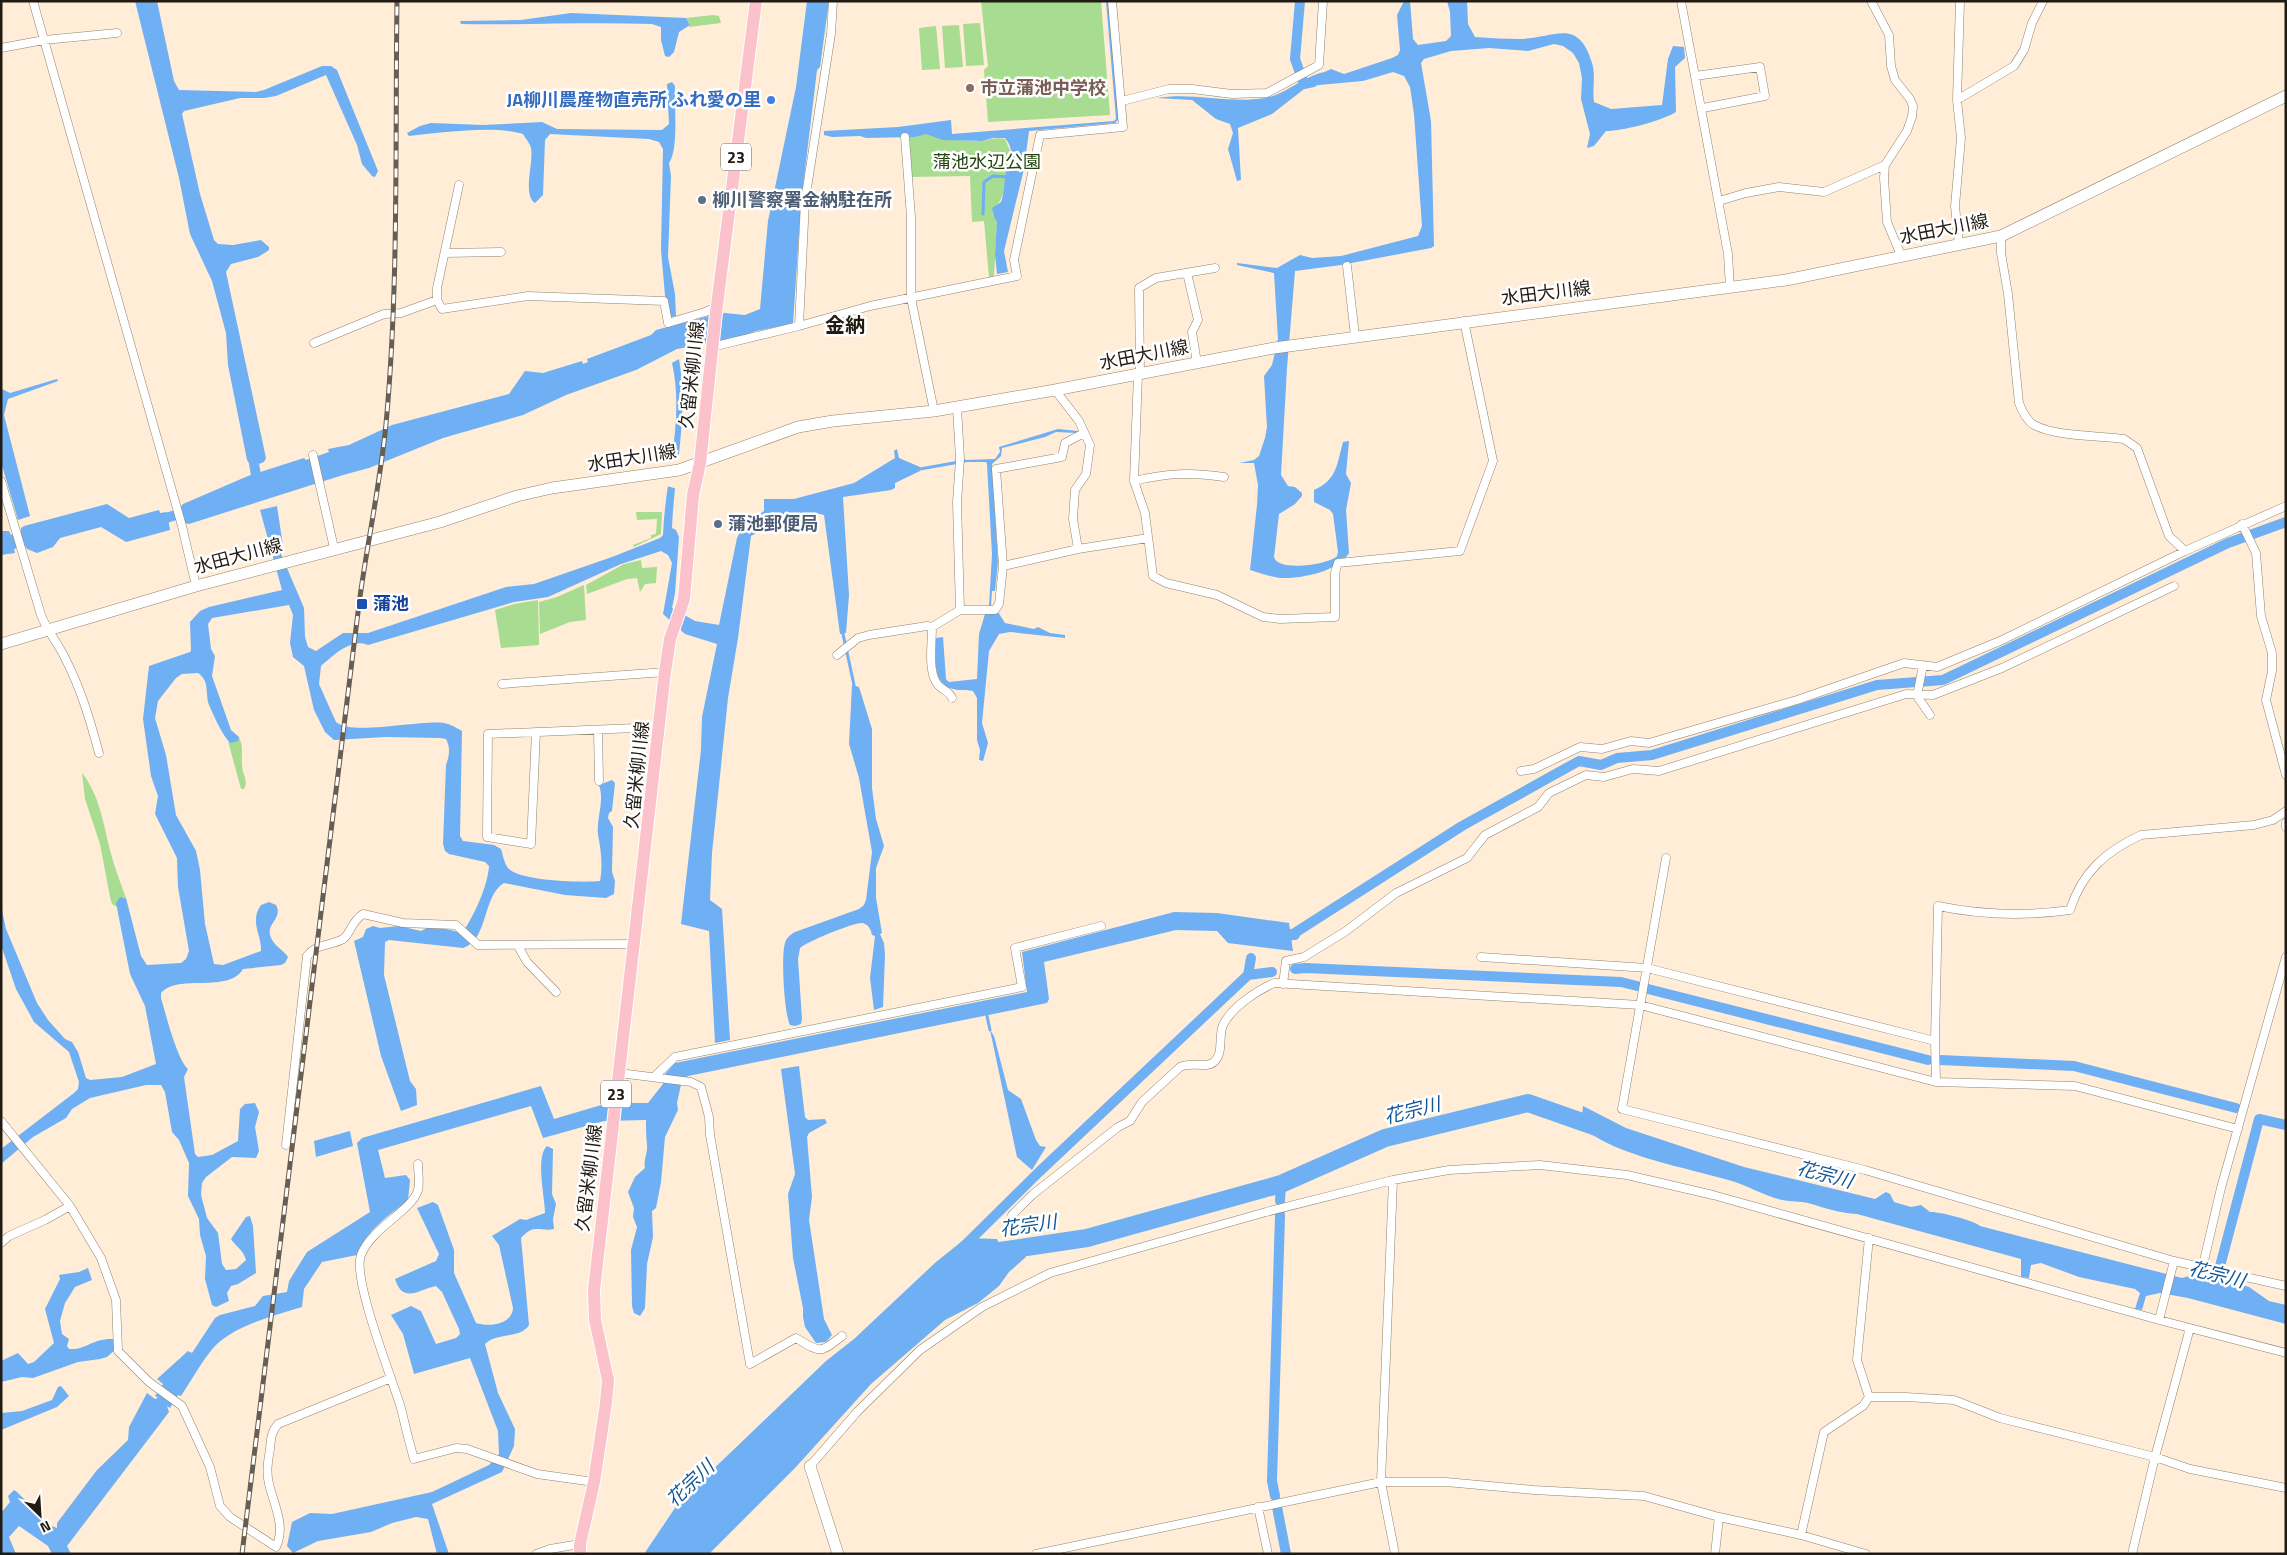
<svg xmlns="http://www.w3.org/2000/svg" width="2287" height="1555" font-family="'Titillium Web','Noto Sans JP',sans-serif">
	<rect width="100%" height="100%" fill="#ffedd7"/>
	<path fill="#a7dc91" d="M981 1H1101L1110 115 988 122 984 70 988 66Z
		M713 15 719 16 721 23 689 27 690 24 686 18Z
		M980 23 984 65 966 66 963 24Z
		M959 25 963 67 945 68 942 26Z
		M936 26 940 69 922 70 919 28Z
		M926 133C943 138 963 142 981 141 990 140 996 137 1005 139L1011 153 1007 173H1010L1015 165 1028 168 1027 172 1018 169 1012 176 1005 175C1005 187 1004 199 995 207L997 221 994 276 989 277 984 221 972 222 970 176 909 177 907 135Z
		M636 512H662L661 534 634 547 633 545 651 538V535L656 534 657 519 637 520Z
		M641 560 642 568 657 567 656 583 645 584 640 592 637 578 627 579 587 594 586 585 624 564Z
		M584 585 586 620 570 622 540 634 539 602 557 597Z
		M538 600 539 645 501 648 495 610 514 604Z
		M239 737C244 749 241 753 242 765 242 774 249 780 244 789H241L228 741 231 742 238 740Z
		M82 773C100 796 103 823 110 850 114 866 120 882 126 898L123 897 117 901V907L112 904 110 897 100 844 85 799Z"/>
	<path fill="#6faff3" d="M135 1H157L174 81 179 90 256 92 264 90 322 66H331L337 70 378 171 375 177 372 176 362 164 357 145 326 75 276 96 264 98H240L184 111 182 114 200 194 214 240 218 244 233 245 261 240 269 247V250L258 257 231 264 226 272 266 458C264 465 257 464 250 464L247 460 228 365 226 333 212 281 190 234 179 178Z
		M807 1H829L820 67 817 70 801 203 793 324 756 331 737 338 677 349 636 370 566 395 523 415 443 438 369 468 343 475 189 524 184 523 179 509 183 504 248 476 304 458 306 460 329 452 328 449 349 445 392 425 509 394 525 371 543 373 582 361 583 364 588 362 587 359 651 335 656 330 709 316 725 313 745 315 760 309 768 221 796 87Z
		M1106 1H1109L1119 119 1115 123 1029 131 1024 169 1004 251 1008 272 997 274 995 255 997 221 995 219 992 208 1001 202C1004 194 1004 186 1005 177 1008 163 1017 152 1005 138H993L982 141 943 140 926 134 915 137 866 138 860 136 832 137 824 135V131L898 127 951 120 952 134 1114 121 1116 119Z
		M1404 1H1410L1413 39 1418 45 1446 41 1451 36 1450 12 1447 1H1467L1468 24 1475 37C1490 38 1506 39 1521 39 1555 38 1578 17 1592 63 1596 75 1592 89 1594 102L1611 109 1662 105 1668 59 1673 46 1684 47 1685 58 1675 67 1676 112C1661 121 1623 131 1606 131L1594 146 1587 148 1590 134 1581 99 1582 78 1579 63 1573 53 1563 46 1554 44 1528 51 1489 48 1451 51 1424 59 1421 63 1431 121 1434 246 1431 248 1341 265 1295 271 1287 368 1281 475 1288 486 1295 487 1302 493V496L1295 504 1279 514 1274 557C1277 572 1329 565 1337 556L1338 552 1333 514 1330 510 1314 502V490C1337 480 1337 464 1343 442L1349 441 1346 474 1351 483 1346 510 1349 553C1338 571 1305 578 1284 578 1274 578 1259 573 1250 570L1257 505 1258 485 1254 463H1239L1254 460 1259 456 1265 438 1267 427 1264 376 1272 365 1278 339 1274 273 1237 265V263L1277 268 1300 255 1312 258 1341 256 1418 236 1422 226 1414 114 1410 87 1404 76 1393 72 1363 81 1308 86 1272 114 1238 128 1241 180 1237 181 1228 149 1233 133 1230 124 1216 119 1192 100 1157 98C1193 92 1229 104 1265 98 1280 96 1296 83 1310 77 1317 73 1324 73 1331 69L1344 74 1392 58 1398 55 1400 50 1397 15Z
		M571 13 686 18 690 25 679 32 674 52 669 57 665 56 661 40V27L652 24C588 22 525 25 461 24L460 21 521 20Z
		M672 82 675 86C674 105 679 149 669 163L671 176 668 257 675 294 676 316 667 318 661 250 663 149 659 142 649 139 550 134 545 140 543 195 535 203C522 194 534 163 531 148 530 143 525 138 523 134 492 125 441 133 409 136L407 133 420 126 431 123 483 125 542 122 557 129 662 130 669 124 667 84Z
		M679 359C689 416 674 472 672 528L676 530 679 537 675 593 672 608 695 621 719 625 737 538 743 526 764 511V499H794L854 483 895 458 894 451 897 449 899 458 920 467V471L895 483V488L891 490 843 497 849 595 846 633 840 634 824 515C806 509 767 526 751 536L738 638 728 698 712 853 710 900 722 909 730 1040 715 1043 709 931 681 924 701 750 702 717 717 644 685 634 663 614 672 563 668 555 661 551 621 564 548 597 514 602 368 645C351 638 334 655 321 666L319 684 336 722C352 736 419 720 444 723 450 724 457 728 462 731L460 836 463 841 494 845 501 849C503 855 504 863 508 868 518 881 583 883 600 881 603 867 601 849 598 835 596 818 605 802 599 785L612 780 615 783 612 811 609 813 608 818 613 827 612 872 615 881 614 894 606 898 565 895 504 883C482 896 489 939 463 948L389 940 385 942 384 975 410 1081 416 1089 417 1105 401 1111 381 1056 354 941 363 937 366 929 373 926 380 928 399 926 421 931 429 927 442 928 462 933C473 918 488 886 489 866L485 862 449 854 445 851 443 844 446 765C449 757 451 748 446 739L440 738 386 737 334 740 325 732 314 710 304 666 293 657 290 643 293 615 289 605 212 618 208 624 211 649 215 656 212 676 231 730 239 737 238 741 231 743C224 739 213 714 209 705 205 693 210 681 198 673L182 674 176 678 158 701 155 718 166 755 176 815 196 851 200 870 205 924 214 964 223 965 261 951C262 935 249 922 261 905L269 902 276 905C283 918 267 923 270 935 273 946 283 949 288 957L285 963 281 965 243 969C228 994 179 973 161 993V998C166 1015 177 1059 188 1069L184 1077 195 1154 198 1157 212 1155 238 1141 240 1109 245 1104 255 1103 259 1112 255 1127 259 1151 256 1158 232 1157 206 1177 202 1183 201 1195 207 1218 218 1233 222 1264 226 1270 236 1269 246 1260C243 1249 236 1247 231 1239L246 1217 250 1216 253 1226 256 1273 238 1284 231 1286 227 1293 229 1301 216 1307 212 1305 205 1279 206 1256 200 1235 199 1219 188 1196 189 1163 179 1140 172 1132 165 1092 161 1085H146L90 1098 72 1109 66 1118 33 1137 1 1164V1149L74 1093 78 1089 79 1082 69 1052 34 1022 16 989 1 945V906L6 929 37 1003 48 1020 65 1039 72 1042 78 1052 86 1078 90 1080 122 1077 156 1064 145 1006 130 974 116 903 120 897 126 898 141 956 147 965 181 963 186 959 189 951 178 887 177 858 155 814 158 796 151 776 143 719 149 666 190 652 191 650 190 622 200 611 209 607 282 590 260 510 277 506 283 546 281 554 304 608 305 637 308 647 316 651 343 633H368L506 587 534 584 612 557 660 538 663 535C665 478 685 420 672 363Z
		M57 379 58 381 8 399 4 415 30 516 18 520 1 462V385L2 389 10 393Z
		M1058 429 1078 431 1077 433 1056 432 1045 437 1002 448 1001 456 992 464 998 562 995 591H992L991 606H989L992 554 987 464 986 462H966L965 460 995 459 1000 452 999 447Z
		M107 504 129 518 159 510 160 513 167 512 170 530 126 542 101 527 60 538 53 547 37 553 27 549 25 546 14 549 15 553 1 555V531H9L11 535 21 531V528L24 526Z
		M998 612 1005 623 1034 629 1038 627 1050 633 1065 635V638L1010 632 999 634 989 651 982 723 988 743 983 761 979 760 980 750 977 740V698L973 691C966 689 960 691 953 689 931 684 936 656 936 638L943 637 946 679 949 682 977 679 979 634 985 614Z
		M852 685 859 687 872 729V788L876 819 884 846 876 868V898L882 933 880 934 884 943 885 955 883 1007 874 1010 870 978 875 936 872 935C871 930 869 925 863 923 854 922 806 942 800 948L798 959 802 1019 801 1024 795 1026 790 1025C784 1013 781 956 785 943 787 937 790 935 795 932L859 909 864 905 866 900 872 852 859 778 849 744Z
		M1174 912 1217 913 1289 923 1293 951 1228 943 1217 931 1176 930 1044 962 1049 999 1047 1003 688 1076 682 1080 677 1103 678 1110 665 1137 661 1182 656 1208 652 1211 653 1237 647 1264 645 1308 640 1316 634 1313 632 1306 631 1250 637 1227 633 1217 634 1208 628 1192 635 1177 645 1168C643 1160 648 1153 647 1145 646 1136 646 1129 646 1120L604 1121 543 1138 531 1106 378 1150 385 1178 406 1175 410 1180 408 1200C388 1216 366 1231 357 1255L322 1262 304 1289 302 1307C273 1316 239 1324 217 1344 204 1357 191 1381 181 1396L178 1395 170 1408 167 1406 169 1412 67 1546 71 1554H52L48 1546 19 1526 9 1537 16 1554H1V1513L10 1502 8 1496 14 1490 17 1492 34 1509 46 1524 57 1528V1523L97 1470 128 1440 129 1427 147 1393 155 1399 158 1398 155 1396 163 1384 157 1379 188 1351 192 1353 215 1318 220 1315 255 1306 263 1296 287 1292 289 1281 307 1252 370 1212 357 1143 362 1138 541 1086 554 1119 608 1103H648L663 1084 664 1075 675 1063 1027 992 1022 952Z
		M990 1030 994 1036 1008 1090 1021 1099 1036 1140 1040 1146 1046 1147 1032 1170 1017 1157Z
		M799 1066 805 1117 808 1120 825 1119 827 1123 809 1133 807 1137 812 1197 809 1220 811 1233 824 1319 832 1335 826 1342 816 1343 805 1327 803 1317V1308L793 1258 788 1194 795 1174 781 1069Z
		M1583 1106 1626 1128 1744 1167 1875 1199 1886 1192 1890 1194 1894 1202 1911 1207 1921 1205 1930 1212C1938 1211 1976 1221 1980 1226L2182 1278 2203 1272 2249 1287 2269 1301 2286 1305V1324L2188 1298 2160 1293 2146 1296 2142 1310 2135 1309 2140 1293 2135 1289 2079 1277 2041 1263 2031 1265 2029 1278 2021 1277V1259L1857 1214C1839 1213 1825 1208 1808 1203 1800 1201 1791 1202 1782 1200 1765 1196 1748 1186 1732 1181 1685 1167 1619 1157 1581 1127Z
		M350 1131 353 1146 316 1157 314 1141Z
		M547 1146 553 1149 552 1194 556 1204 553 1219 554 1229C540 1232 534 1223 521 1238L529 1325C521 1339 496 1332 485 1344L498 1393 515 1429 514 1446 502 1472 432 1504 449 1554H437L428 1519 416 1517 392 1523 371 1532 318 1541 293 1553 287 1546 292 1522 310 1513 332 1514 432 1492 489 1465 499 1454 498 1431 470 1358 414 1374 403 1334 391 1315 411 1306 421 1311 436 1344 456 1338 460 1334 459 1329 442 1292 436 1286C418 1290 403 1304 395 1279L436 1261 439 1254 417 1208 433 1202 438 1205 454 1250V1273L476 1323C489 1327 512 1325 513 1308L499 1245 492 1236 520 1219 526 1220 545 1213C545 1198 535 1157 547 1146Z
		M966 1238 997 1239 1000 1246 1020 1243 1026 1257 1009 1272 999 1286 978 1303 945 1320 871 1384 795 1468 709 1554H644L679 1502 826 1361 854 1339 936 1262Z
		M88 1268 92 1280 75 1287 65 1303 60 1321 62 1334 69 1339 67 1346 69 1349C87 1350 92 1338 114 1339L116 1349 107 1357 100 1359 78 1362 33 1378 22 1377 1 1382V1361L18 1353 28 1364 34 1362 54 1343 45 1309 60 1279 59 1275 79 1272Z
		M61 1386 69 1396 57 1407 1 1430V1413L22 1411 52 1400 58 1387Z"/>
	<path fill="#ffedd7" d="M681 454 677 489 667 486 670 457Z"/>
	<g fill="none" stroke-linecap="round" stroke-linejoin="round">
		<path stroke="#6faff3" stroke-width="3" d="M983 214 984 182 993 176 1009 177
			M920 469 965 461
			M843 634 854 685
			M987 1016 990 1030"/>
		<path stroke="#6faff3" stroke-width="10" d="M1300 1 1295 59 1304 84 1313 82
			M252 452 258 487
			M157 521 188 511
			M1278 932 1295 935
			M1290 936 1462 826 1579 761 1601 765 1617 758 1652 755 1877 685 1943 680 2228 543 2286 522
			M1295 969 1305 968 1621 982 1637 986
			M1248 975 1272 972
			M1648 989 1928 1060
			M1940 1060 2074 1066 2236 1108
			M1280 1201 1281 1184
			M963 1247 1039 1172 1248 975 1251 958
			M2214 1289 2259 1119 2286 1125
			M1275 1496 1272 1481 1280 1215
			M1277 1507 1286 1554"/>
		<path stroke="#6faff3" stroke-width="18" d="M1000 1251 1087 1238 1281 1184 1385 1138 1528 1103 1605 1130"/>
		<defs>
			<path id="street" d="M33 1 182 526 196 586
				M1681 1 1728 254 1730 288
				M1871 1 1889 35 1891 66 1895 80 1910 99 1913 106 1912 117 1907 131 1885 165 1884 178 1887 222 1901 255
				M1 48 44 40 117 33
				M1695 76 1760 67 1765 96 1703 108
				M1957 100 2014 66 2024 50 2032 23 2043 1
				M1122 101 1169 89H1192L1232 94 1267 93 1319 65 1323 1
				M905 137 911 217V298L934 411
				M459 185 437 288V300L442 309 528 296 664 301 668 323 705 312 717 307
				M1719 201 1746 193 1779 187 1824 192 1885 165
				M2001 236V253L2008 294 2019 403C2022 411 2026 420 2034 425 2057 437 2097 435 2124 439L2137 448 2169 536 2185 551
				M1959 245 1955 206 1961 138 1957 100 1960 1
				M445 253 501 252
				M1347 266 1355 336
				M1187 273 1198 320 1192 332 1197 363
				M799 326 805 201 831 34 833 1
				M314 343 384 314 401 313 437 300
				M712 347 799 326 870 306 1017 276 1014 260 1040 135 1123 127 1112 1
				M1138 374 1134 481 1145 513 1153 576 1166 583 1217 595 1263 617 1280 619 1335 617V573L1338 563 1460 551 1493 461 1464 321
				M1140 374 1139 288 1156 278 1215 268
				M1055 390 1079 421 1090 445 1086 474 1075 490 1073 519 1078 549
				M957 407 960 459 957 502 960 610H995L999 604 1003 566 1078 549 1148 538
				M313 455 334 548
				M1 481 41 615C47 631 58 643 65 658 81 689 90 720 99 753
				M1134 481C1167 473 1191 472 1224 477
				M2242 524 2256 553 2261 616 2272 653V671L2266 700 2286 775
				M1003 566 996 469 1062 457 1065 443 1084 433
				M932 627C932 644 928 668 936 682 940 690 949 690 952 698
				M837 655 858 638 869 635 927 626 932 627 960 610
				M1923 665 1917 696 1930 715
				M502 684 665 672
				M598 730 599 781
				M536 732 531 844 487 837 488 734 636 728 659 733
				M1521 771 1534 769 1580 747 1602 749 1631 741 1649 743 1797 700 1904 663 1937 667 2000 641 2185 551 2286 506
				M2286 823V827
				M1666 858 1622 1109 1865 1170 2174 1261 2286 1286
				M518 946 527 962 556 992
				M1481 957 1647 968 1935 1041
				M1283 984 1286 961 1304 957 1346 931 1396 893 1467 858 1485 835 1538 807 1549 793 1586 775 1604 777 1633 769 1659 771 1906 694 1933 695 2002 668 2174 586
				M619 1073 691 1082 701 1087 709 1117 710 1135 750 1364 796 1338C821 1353 819 1354 842 1336
				M654 1077 675 1057 1022 987 1015 948 1101 926
				M1936 1082 1935 1041 1938 906C1981 915 2027 916 2070 910 2082 872 2106 851 2141 835L2254 825 2273 820 2286 811
				M1 1121 70 1206 101 1258 116 1300 118 1351 149 1382 182 1406 210 1467 220 1506 230 1517 276 1547C286 1526 274 1505 269 1484 266 1472 268 1461 270 1449 271 1439 271 1432 278 1424L391 1378
				M286 1145 307 956C317 943 331 946 343 939 351 933 351 922 363 914L403 923 456 925 478 945 635 944
				M418 1164C418 1172 420 1183 418 1190 412 1211 372 1227 361 1255 352 1279 392 1378 401 1408 405 1425 409 1442 414 1459L456 1448 467 1449 537 1474 594 1482
				M1393 1180 1381 1482 1395 1554
				M1012 1215 1032 1195 1118 1127 1130 1121 1142 1102 1180 1067C1191 1061 1206 1069 1214 1062 1224 1053 1218 1037 1223 1025 1232 1007 1256 991 1274 983L1640 1005 1936 1082 2075 1086 2238 1129
				M1 1243 9 1236 45 1220 70 1206
				M2203 1265 2221 1188 2286 957
				M2159 1320 2174 1261
				M1869 1397H1906L1954 1400 2000 1418 2155 1457 2190 1469 2286 1488
				M1869 1397 1857 1360 1869 1238
				M810 1466 857 1412 920 1350 982 1307 1050 1273 1266 1212 1393 1180 1449 1170 1540 1165 1627 1175 1713 1195 2159 1320 2286 1353
				M1258 1507 1268 1554
				M1801 1535 1824 1432 1863 1406 1869 1397
				M536 1554 550 1549 580 1544
				M1036 1554 1381 1482H1446L1534 1490 1644 1496 1719 1517 1801 1535 1866 1554
				M1715 1554 1719 1517
				M2132 1554 2155 1457 2190 1328"/>
			<path id="secondary" d="M1 644 196 586 440 522 517 496 552 488 679 470 798 427 833 421 934 411 1055 390 1274 348 1786 280 2001 236 2286 96
				M810 1466 838 1554"/>
			<path id="primary" d="M580 1554V1544L594 1482 606 1403 608 1380 595 1320 594 1290 665 672 670 639 684 599 693 495 700 463 716 313 756 1"/>
		</defs>
		<use href="#street" stroke="#93826f" stroke-width="9"/>
		<use href="#secondary" stroke="#93826f" stroke-width="12"/>
		<use href="#primary" stroke="#fff" stroke-width="14"/>
		<use href="#street" stroke="#fff" stroke-width="8"/>
		<use href="#secondary" stroke="#fff" stroke-width="11"/>
		<use href="#primary" stroke="#fbc2cc" stroke-width="12"/>
		<defs>
			<path id="rail" d="M242 1554 359 604C367 544 380 485 386 424 399 284 395 142 397 1"/>
		</defs>
		<use href="#rail" stroke="#675d51" stroke-width="5"/>
		<use href="#rail" stroke="#fff" stroke-width="3" stroke-dasharray="9" stroke-linecap="butt"/>
	</g>
	<circle fill="#8d6e63" stroke="#fff" stroke-width="2" cx="970" cy="88" r="5"/>
	<circle fill="#3f7fe0" stroke="#fff" stroke-width="2" cx="771" cy="100" r="5"/>
	<g fill="#5c6f8a" stroke="#fff" stroke-width="2">
		<circle cx="702" cy="200" r="5"/>
		<circle cx="718" cy="524" r="5"/>
	</g>
	<rect fill="#1a4fb4" stroke="#fff" stroke-width="2" x="356" y="598" width="12" height="12" rx="2.5"/>
	<g text-anchor="middle" stroke-width="5" stroke-linejoin="round" paint-order="stroke">
		<g fill="#fff" stroke="#645f5a" stroke-width="1">
			<rect x="721" y="143.5" width="30" height="27" rx="4"/>
			<rect x="601" y="1080.5" width="30" height="27" rx="4"/>
		</g>
		<g font-size="16" font-weight="bold" fill="#211b13">
			<text x="736" y="163">23</text>
			<text x="616" y="1100">23</text>
		</g>
		<g font-size="18" font-weight="bold" fill="#785e54" stroke="#fff" text-anchor="start">
			<text x="980" y="94">市立蒲池中学校</text>
		</g>
		<g font-size="18" font-weight="bold" fill="#366cbe" stroke="#fff" text-anchor="end">
			<text x="761" y="106">JA柳川農産物直売所 ふれ愛の里</text>
		</g>
		<g font-size="18" fill="#234511" stroke="#fff">
			<text x="987" y="168">蒲池水辺公園</text>
		</g>
		<g font-size="18" font-weight="bold" fill="#4e5e75" stroke="#fff" text-anchor="start">
			<text x="712" y="206">柳川警察署金納駐在所</text>
			<text x="728" y="530">蒲池郵便局</text>
		</g>
		<g font-size="18" fill="#211b13" stroke="#fff">
			<text transform="translate(1944 229) rotate(-11)" y="6">水田大川線</text>
			<text transform="translate(1546 293) rotate(-7)" y="6">水田大川線</text>
			<text transform="translate(1144 355) rotate(-11)" y="6">水田大川線</text>
			<text transform="translate(692 375) rotate(-84)" y="6">久留米柳川線</text>
			<text transform="translate(632 458) rotate(-9)" y="6">水田大川線</text>
			<text transform="translate(238 556) rotate(-15)" y="6">水田大川線</text>
			<text transform="translate(637 775) rotate(-84)" y="6">久留米柳川線</text>
			<text transform="translate(589 1178) rotate(-83)" y="6">久留米柳川線</text>
		</g>
		<g font-size="18" font-weight="bold" fill="#164399" stroke="#fff" text-anchor="start">
			<text x="373" y="610">蒲池</text>
		</g>
		<g font-size="19" font-style="italic" fill="#125794" stroke="#fff">
			<text transform="translate(1412 1110) rotate(-14)" y="7">花宗川</text>
			<text transform="translate(1825 1174) rotate(15)" y="7">花宗川</text>
			<text transform="translate(1028 1225) rotate(-8)" y="7">花宗川</text>
			<text transform="translate(2217 1274) rotate(14)" y="7">花宗川</text>
			<text transform="translate(690 1483) rotate(-44)" y="7">花宗川</text>
		</g>
		<g font-size="20" font-weight="bold" fill="#211b13" stroke="#fff">
			<text x="845" y="332">金納</text>
		</g>
	</g>
	<rect width="2287" height="1555" fill="none" stroke="#211b13" stroke-width="5"/>
	<g transform="translate(40 1515) rotate(155)" stroke="#ffffff" stroke-width="4" paint-order="stroke">
	<path d="M0-4L9 19L0 12L-9 19Z" fill="#211b13"/>
	<text y="-8" font-size="14" font-weight="bold" text-anchor="middle" fill="#211b13">N</text>
	</g>
</svg>
